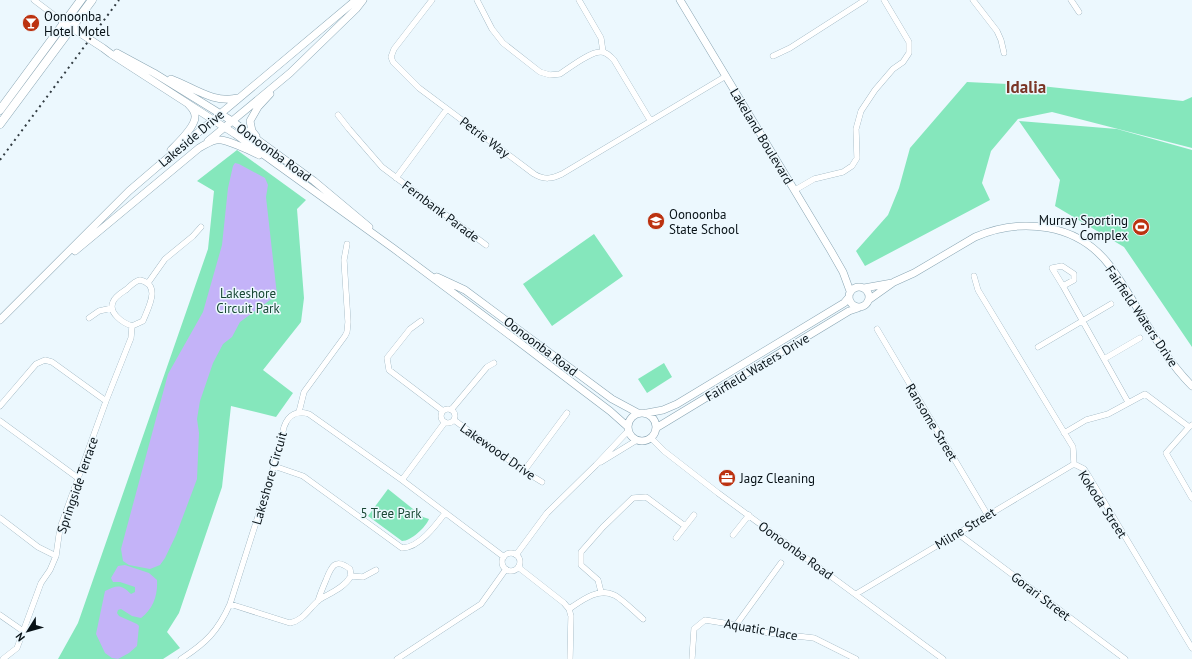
<svg xmlns="http://www.w3.org/2000/svg" width="1192" height="659" font-family="'PT Sans',sans-serif">
	<rect width="100%" height="100%" fill="#ecf8fe"/>
	<path fill="#85e7bc" d="M967 82 1031 85 1183 101 1192 97V148L1052 112 1018 119 991 151 982 183 990 200 865 266 856 251 888 215 899 188 910 148Z
		M1019 121 1117 129 1192 150V347L1124 247 1055 206 1060 180Z
		M237 150 306 200 297 209 304 298 301 322 263 370 293 393 276 417 231 406 222 487 179 613 167 632 180 648 163 659H58L78 623 208 249 214 191 197 181Z
		M594 234 623 276 552 326 523 284Z
		M664 363 672 377 647 393 638 379Z
		M388 489 423 517 429 519C426 527 411 541 402 541L368 516Z"/>
	<path fill="#c4b3f8" d="M235 163 239 164 265 178 268 185 266 197 277 295 240 322 232 337 223 344 213 363 200 401 197 419 199 433 197 479 176 535 165 558 160 565 150 569 129 565 123 561 121 549 168 374 203 312 222 245 228 188 233 166Z
		M125 565 149 573 157 580C158 595 153 609 141 618L132 616 121 609 118 610 117 613 119 616 137 624 139 626 137 646 129 653 118 659 112 658 105 653 96 634 105 591C117 585 121 584 131 594L135 592V587L120 582H113L111 578 118 566Z"/>
	<g fill="none" stroke-linecap="round" stroke-linejoin="round">
		<defs>
			<path id="minor" d="M34 0 63 22
				M432 0 394 49 391 57 393 62 419 88 534 174C544 180 552 179 562 174L726 76
				M477 0 492 29 503 43 540 72 550 75 560 74C569 68 591 51 601 52 607 52 610 56 614 60L650 120
				M579 0 601 38 603 52
				M973 0 997 31 1001 40 1004 53
				M1071 0 1079 12
				M773 56 790 48 865 0
				M338 115 349 129 382 167 486 245
				M396 178 447 109
				M795 190 814 179 843 172 852 166 857 158 856 129 861 111 875 90 893 69 903 62 909 53V42L884 0
				M974 276 978 290 1073 447 1074 464
				M140 280C162 285 148 308 143 321L132 326C123 323 108 313 113 302 115 296 123 292 127 289 131 285 135 281 140 280Z
				M148 283 165 259 193 236 201 227
				M1063 286 1074 280V274L1062 266 1052 268 1063 286 1128 402
				M89 318 99 311 112 308
				M421 321 410 329 387 358 389 370 443 411
				M877 329 987 514
				M1038 347 1111 304
				M1104 359 1140 338
				M0 406 36 364 45 360 52 362 106 401
				M441 416a7 7 0 1 1 14 0a7 7 0 1 1-14 0Z
				M451 410 487 367 494 363
				M299 412 304 392 345 336 347 332 348 322 344 260 347 244
				M454 420 524 471 542 482
				M0 421 78 478
				M1189 427 1166 453 1192 498
				M1064 433 1086 420 1108 414 1145 394 1189 427 1192 425
				M651 438 664 451 718 493 943 659
				M601 462 637 440
				M1074 464 1084 469 1088 475 1192 648
				M274 466 303 476 402 548C419 548 436 525 445 513
				M524 471 567 413
				M402 480 445 422
				M0 518 38 547 56 556
				M957 533 1125 659
				M733 535 749 515
				M676 538 694 515
				M502 562a9 9 0 1 1 18 0a9 9 0 1 1-18 0Z
				M516 555 547 513 596 465 628 431
				M518 567 564 603 569 609 571 616 570 659
				M351 576 363 577 376 570
				M601 592 598 580 581 565V552L603 527 633 498 646 497 685 526
				M856 594 1074 464
				M230 604 290 623C304 620 309 608 319 600 330 593 344 588 351 576L350 569C335 557 331 567 326 580 323 587 320 594 318 601
				M569 609C581 601 598 587 614 595 621 598 636 613 643 619
				M0 615 23 631
				M736 625 781 563
				M3 659 17 648 41 583 50 570 56 556 60 528 106 401 131 338 132 326
				M181 659C206 643 218 631 230 604L274 466 284 427C288 415 297 410 309 414L402 480 504 557
				M397 659 481 604 506 569
				M692 659 694 629 705 620 736 625 761 632 814 638 856 659"/>
			<path id="tertiary" d="M680 0 831 251 843 272 850 291
				M63 22 103 48 111 54 235 134 393 248 515 339 610 411 628 427
				M117 53 154 73 232 121 314 181 369 227
				M171 79C193 87 213 104 238 98
				M256 136 252 131 250 121 258 107 270 94
				M208 141 290 73 356 9 363 0
				M171 150C178 143 196 126 195 116 195 112 192 108 189 105
				M75 251 199 148C204 145 211 141 216 140 224 138 251 151 259 155
				M437 277 465 290 612 399 638 413
				M849 297a10 10 0 1 1 20 0a10 10 0 1 1-20 0Z
				M864 288 892 283
				M870 299 894 282 914 273 975 237C1021 217 1078 223 1110 266 1139 305 1157 351 1192 386
				M0 320 129 191 157 167 356 0
				M628 427a14 14 0 1 1 28 0a14 14 0 1 1-28 0Z
				M647 413 663 410 677 404 844 303 849 297
				M656 428 849 311 858 308"/>
			<path id="secondary" d="M0 110 81 0
				M0 124 92 0"/>
		</defs>
		<use href="#minor" stroke="#89a5b3" stroke-width="6"/>
		<use href="#tertiary" stroke="#89a5b3" stroke-width="8"/>
		<use href="#secondary" stroke="#89a5b3" stroke-width="9"/>
		<use href="#minor" stroke="#fff" stroke-width="5.5"/>
		<use href="#tertiary" stroke="#fff" stroke-width="7"/>
		<use href="#secondary" stroke="#fff" stroke-width="8"/>
		<path stroke="#323c42" stroke-width="2" stroke-dasharray="2 4" stroke-linecap="butt" d="M0 160 119 0"/>
	</g>
	<defs>
		<symbol id="bar-disc" viewBox="-11 -11 22 22"><circle r="9.5" fill="#bc3210" stroke="#ecf8fe"/><path d="M-6-5H6L.8 .8V4.5H3.5V6h-7V4.5H-.8V.8Z" fill="#fff"/></symbol>
		<symbol id="school-disc" viewBox="-11 -11 22 22"><circle r="9.5" fill="#bc3210" stroke="#ecf8fe"/><path d="M0-5L7-2L0 1L-7-2ZM-4 1L0 2.5L4 1V4Q0 6-4 4Z" fill="#fff"/></symbol>
		<symbol id="stadium-disc" viewBox="-11 -11 22 22"><circle r="9.5" fill="#bc3210" stroke="#ecf8fe"/><path d="M0-5a6.5 5 0 1 0 0 10a6.5 5 0 1 0 0-10ZM-3.5-1.8h7v3.6h-7Z" fill="#fff"/></symbol>
		<symbol id="office-disc" viewBox="-11 -11 22 22"><circle r="9.5" fill="#bc3210" stroke="#ecf8fe"/><path d="M-6-3h4V-5.5h4V-3h4V5H-6ZM-1-4.5V-3h2v-1.5ZM-6 0V1H6V0Z" fill="#fff"/></symbol>
	</defs>
	<g fill-rule="evenodd">
		<use href="#bar-disc" x="21" y="13" width="20" height="20"/>
		<use href="#school-disc" x="646" y="211" width="20" height="20"/>
		<use href="#stadium-disc" x="1131" y="217" width="20" height="20"/>
		<use href="#office-disc" x="717" y="468" width="20" height="20"/>
	</g>
	<g text-anchor="middle" stroke-width="3" stroke-linejoin="round" paint-order="stroke">
		<g font-size="13" fill="#081217" stroke="#ecf8fe" text-anchor="start">
			<text x="44" y="21">Oonoonba<tspan x="44" dy="15">Hotel Motel</tspan></text>
			<text x="669" y="219">Oonoonba<tspan x="669" dy="15">State School</tspan></text>
			<text x="1128" y="225" text-anchor="end">Murray Sporting<tspan x="1128" dy="15">Complex</tspan></text>
			<text x="740" y="483">Jagz Cleaning</text>
		</g>
		<g font-size="13" fill="#081217" stroke="#ecf8fe">
			<text transform="translate(762 136) rotate(59)" y="5">Lakeland Boulevard</text>
			<text transform="translate(485 137) rotate(37)" y="5">Petrie Way</text>
			<text transform="translate(191 138) rotate(-40)" y="5">Lakeside Drive</text>
			<text transform="translate(274 152) rotate(36)" y="5">Oonoonba Road</text>
			<text transform="translate(441 211) rotate(37)" y="5">Fernbank Parade</text>
			<text transform="translate(1142 316) rotate(56)" y="5">Fairfield Waters Drive</text>
			<text transform="translate(541 346) rotate(37)" y="5">Oonoonba Road</text>
			<text transform="translate(757 367) rotate(-31)" y="5">Fairfield Waters Drive</text>
			<text transform="translate(932 422) rotate(59)" y="5">Ransome Street</text>
			<text transform="translate(498 451) rotate(35)" y="5">Lakewood Drive</text>
			<text transform="translate(269 478) rotate(-74)" y="5">Lakeshore Circuit</text>
			<text transform="translate(77 485) rotate(-71)" y="5">Springside Terrace</text>
			<text transform="translate(1103 504) rotate(57)" y="5">Kokoda Street</text>
			<text transform="translate(965 528) rotate(-31)" y="5">Milne Street</text>
			<text transform="translate(796 550) rotate(36)" y="5">Oonoonba Road</text>
			<text transform="translate(1041 596) rotate(37)" y="5">Gorari Street</text>
			<text transform="translate(761 629) rotate(10)" y="5">Aquatic Place</text>
		</g>
		<g font-size="13" fill="#194835" stroke="#ecf8fe">
			<text x="248" y="298">Lakeshore<tspan x="248" dy="15">Circuit Park</tspan></text>
			<text x="391" y="518">5 Tree Park</text>
		</g>
		<g font-size="17" font-weight="bold" fill="#7a3526" stroke="#ecf8fe">
			<text x="1026" y="93">Idalia</text>
		</g>
	</g>
	<g transform="translate(28 631) rotate(233)" stroke="#ecf8fe" stroke-width="3" paint-order="stroke">
	<path d="M0-3L7 15L0 10L-7 15Z" fill="#081217"/>
	<text y="-6" font-size="11" font-weight="bold" text-anchor="middle" fill="#081217">N</text>
	</g>
</svg>
